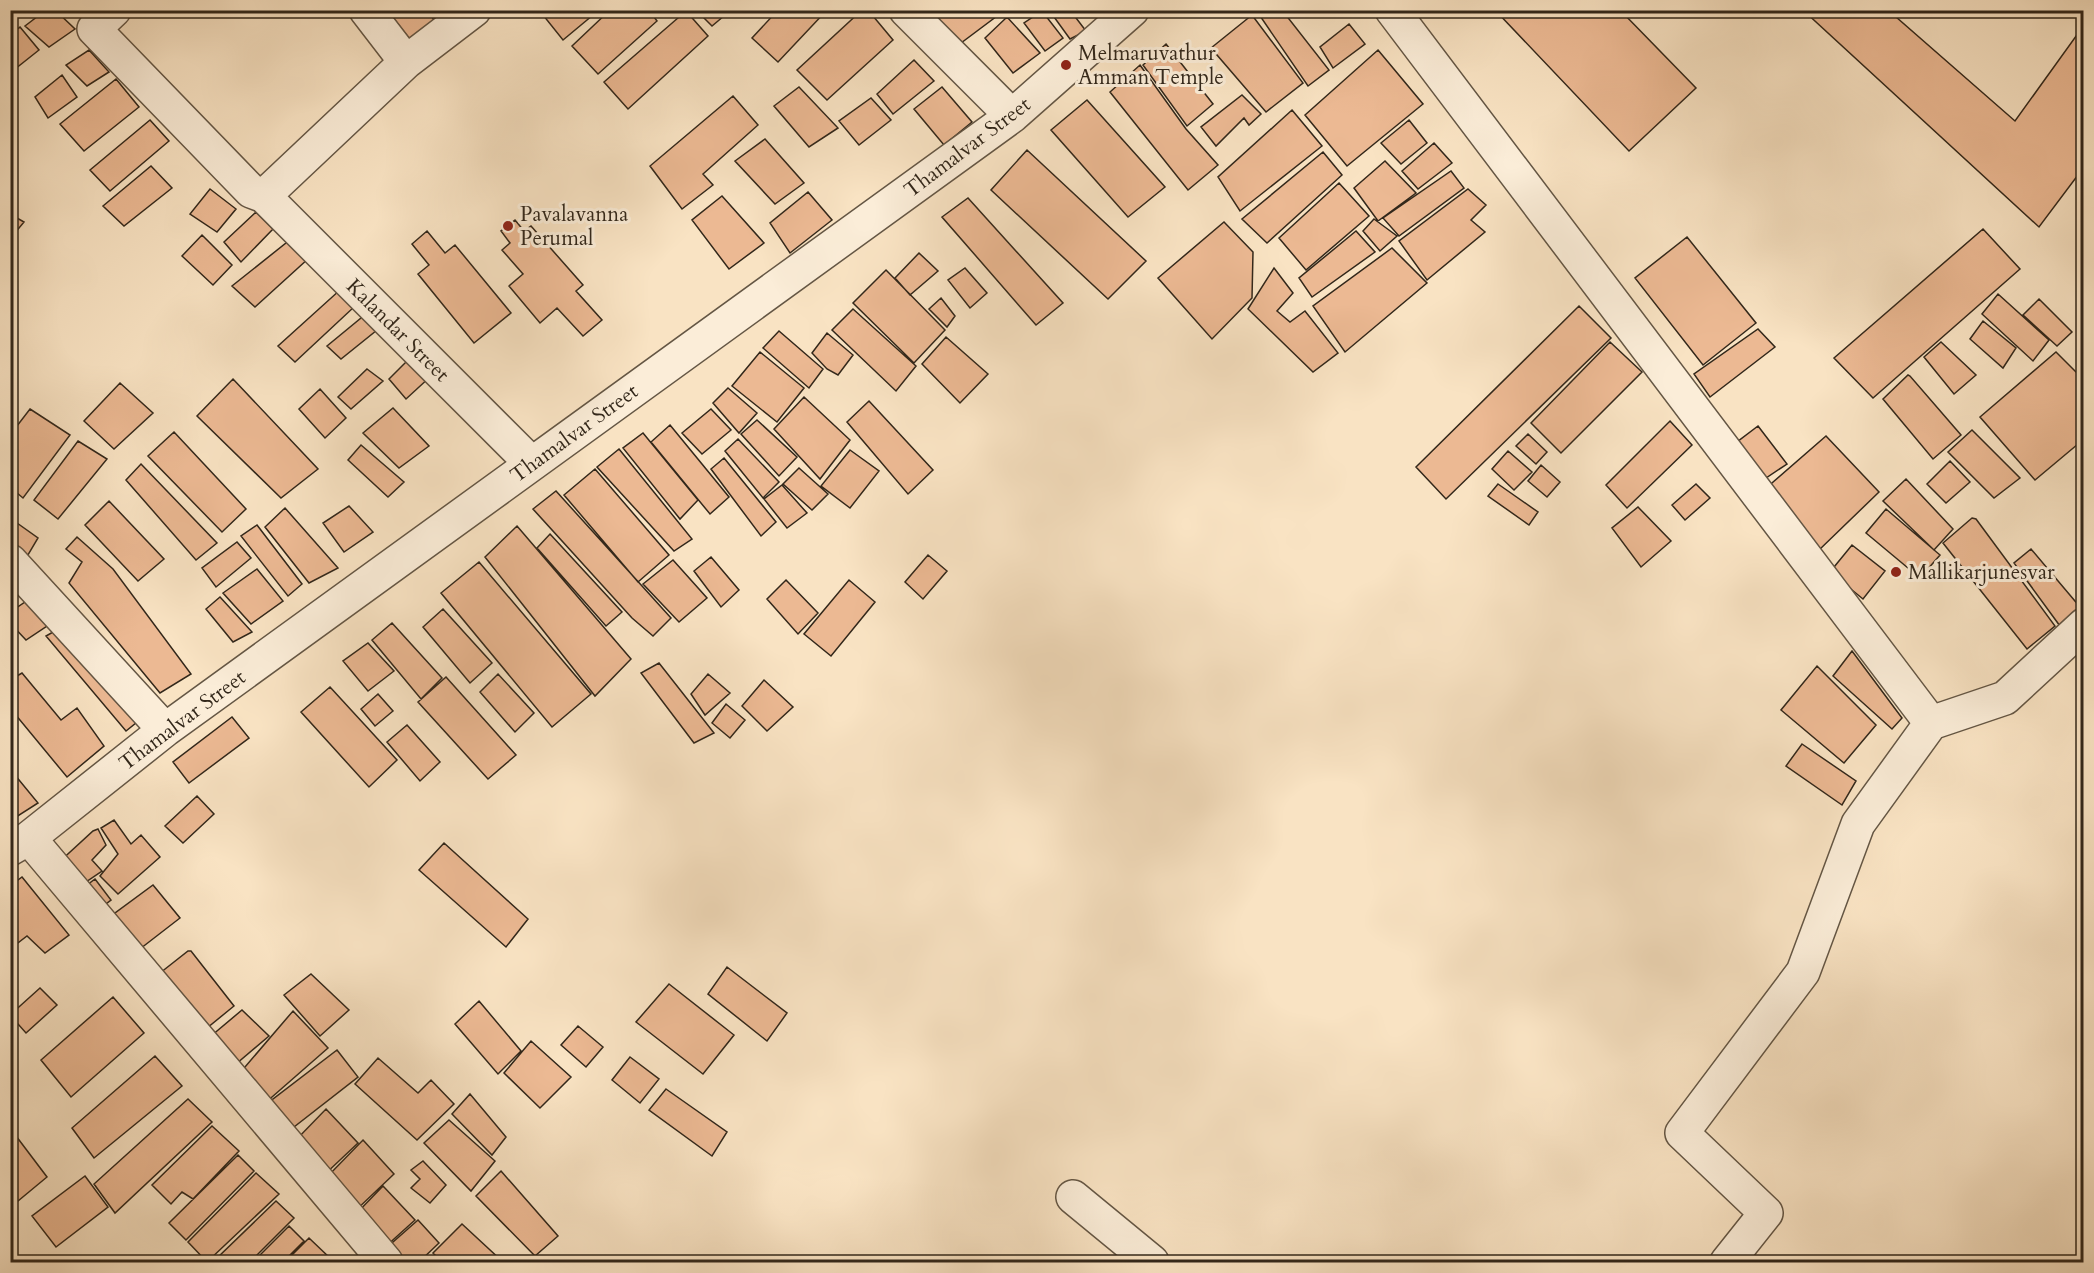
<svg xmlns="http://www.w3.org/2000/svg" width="2094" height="1273" font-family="Cardo,serif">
	<rect width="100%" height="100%" fill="#f9e3c3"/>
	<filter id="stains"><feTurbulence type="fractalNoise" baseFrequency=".00333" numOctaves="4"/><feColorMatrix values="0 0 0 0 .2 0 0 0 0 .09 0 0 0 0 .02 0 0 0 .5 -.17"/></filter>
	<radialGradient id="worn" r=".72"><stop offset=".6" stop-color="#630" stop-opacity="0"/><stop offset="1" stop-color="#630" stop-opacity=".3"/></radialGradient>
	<path fill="#ecb993" stroke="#32271a" stroke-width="1.5" d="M46 10H55L75 29 49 47 25 26Z
		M387 10H427L440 28 415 46Z
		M539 10H599L563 40Z
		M610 10 627 12 649 10 657 21 598 74 572 46Z
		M696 10H731L712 26Z
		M778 10H827L778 62 752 38Z
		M862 10H868L893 40 827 100 797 70Z
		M947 10H1005L957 46 936 20Z
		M1049 10H1070L1086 31 1070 39Z
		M1256 10H1282L1329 70 1308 86Z
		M1495 10H1620L1696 88 1629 151Z
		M1803 10H1888L2015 121 2084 25V167L2039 227Z
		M686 11 708 36 628 109 604 82Z
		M1042 11 1063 38 1045 51 1024 23Z
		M1252 15 1303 83 1266 112 1211 48Z
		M1007 17 1040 53 1013 73 985 38Z
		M1349 24 1365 44 1333 68 1320 47Z
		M20 27 39 50 15 69 10 64V35Z
		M1166 44 1213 104 1187 126 1143 65Z
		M89 50 109 72 87 86 66 65Z
		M1378 50 1423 104 1347 166 1305 115Z
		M914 60 934 81 893 114 877 94Z
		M1140 65 1186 129 1218 165 1188 190 1110 92Z
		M62 75 77 97 48 118 35 97Z
		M116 79 139 107 84 151 60 124Z
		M799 87 838 128 809 147 774 106Z
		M942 87 972 122 944 145 914 109Z
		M1242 95 1261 114 1249 125 1244 118 1216 146 1201 127Z
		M733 96 758 125 703 174 713 185 682 209 650 166Z
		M871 98 891 120 859 145 839 121Z
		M1087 100 1165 187 1128 217 1051 130Z
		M1292 110 1322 146 1240 211 1218 177Z
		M150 120 169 141 110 191 90 170Z
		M1409 120 1427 143 1401 164 1381 143Z
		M765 139 804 183 775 204 735 161Z
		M1434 143 1452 163 1418 189 1402 171Z
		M1027 150 1146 261 1108 299 991 190Z
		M1323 152 1342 175 1267 243 1242 219Z
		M1385 161 1416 193 1378 221 1354 188Z
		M151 166 172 188 124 226 103 206Z
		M1451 171 1464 188 1399 236 1383 218Z
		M1339 183 1369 216 1306 270 1279 238Z
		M210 189 236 209 217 232 190 214Z
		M1468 189 1486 205 1471 220 1485 232 1427 280 1399 241Z
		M808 192 832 220 790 253 770 223Z
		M722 196 764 243 729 269 692 220Z
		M968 198 1063 303 1036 325 942 217Z
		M256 212 273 229 241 262 224 242Z
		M10 214 24 222 10 239Z
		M1374 219 1397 236 1380 251 1363 231Z
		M515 220 524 231 531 226 583 285 576 291 602 320 583 336 557 308 540 323 509 286 523 274 502 250 510 243 501 231Z
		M1224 222 1253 252 1252 298 1212 339 1158 278Z
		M1983 229 2020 269 1873 398 1834 358Z
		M427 231 445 253 455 245 511 313 474 343 418 274 429 265 412 244Z
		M1356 231 1375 252 1312 297 1299 278Z
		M202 235 232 265 213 285 182 256Z
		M1687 237 1756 323 1703 365 1635 278Z
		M291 239 309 258 255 307 232 286Z
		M1392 248 1427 283 1345 352 1313 306Z
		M919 253 938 271 910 295 895 278Z
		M965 268 987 293 970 308 948 280Z
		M1274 268 1293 293 1277 311 1290 322 1305 311 1338 353 1313 372 1248 309Z
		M886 270 945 330 914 363 853 303Z
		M341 289 354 307 295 362 278 346Z
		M1998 294 2049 340 2033 361 1982 314Z
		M941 298 955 316 947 327 929 309Z
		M2039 299 2072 332 2057 346 2023 315Z
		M1579 306 1611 338 1446 499 1416 467Z
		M372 309 387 322 341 359 327 346Z
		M853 309 916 366 896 391 832 330Z
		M1983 321 2016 348 2003 368 1970 339Z
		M1758 329 1775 347 1710 397 1694 374Z
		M779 331 823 369 809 388 763 348Z
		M827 333 853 355 838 375 827 369 812 353Z
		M946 337 988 374 960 403 922 364Z
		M1610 342 1642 372 1561 453 1531 423Z
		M1941 342 1976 375 1954 394 1924 357Z
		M760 352 804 388 777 422 732 386Z
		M2056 352 2084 380V439L2035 480 1980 417Z
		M412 356 431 376 406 399 389 379Z
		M367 369 383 381 351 409 338 397Z
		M1908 375 1910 376 1961 435 1933 459 1883 399Z
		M233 379 318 469 281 498 197 416Z
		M120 383 153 413 114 449 84 421Z
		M728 388 757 413 739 433 713 403Z
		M320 389 346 418 325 438 299 409Z
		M804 397 850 440 820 479 774 429Z
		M869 401 933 470 908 494 847 422Z
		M393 408 429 446 399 468 363 433Z
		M30 409 70 435 23 498 10 487V465L13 462 10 460V435Z
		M711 409 731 430 702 454 682 433Z
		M757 420 797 457 779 476 741 434Z
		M1670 421 1692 445 1627 508 1606 485Z
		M670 425 729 497 710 514 651 442Z
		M1758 426 1787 464 1763 480 1737 442Z
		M1972 430 2020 478 1994 498 1948 452Z
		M174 432 246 509 222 532 148 456Z
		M643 433 698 500 680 519 623 448Z
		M1528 434 1547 452 1536 464 1516 446Z
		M1826 436 1879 492 1817 552 1765 489Z
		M738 439 779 482 763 498 725 451Z
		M78 441 107 459 58 519 34 500Z
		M361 445 404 482 388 497 348 460Z
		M619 449 692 539 674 551 597 467Z
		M850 450 879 471 850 508 821 486Z
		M1508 451 1532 472 1514 490 1492 469Z
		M724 458 776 522 761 536 711 469Z
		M1950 461 1970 482 1946 503 1927 484Z
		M141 464 217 543 196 560 126 480Z
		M1541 465 1560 482 1547 497 1528 481Z
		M799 468 828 494 812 510 783 484Z
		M595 469 669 555 638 582 564 495Z
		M1906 479 1953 529 1934 550 1883 501Z
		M1498 484 1538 512 1529 525 1488 496Z
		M1696 484 1710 498 1685 520 1672 505Z
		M782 485 807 513 787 528 764 499Z
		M556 491 671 618 653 636 632 618 533 509Z
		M109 501 164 559 138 581 85 525Z
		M349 506 373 532 344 552 323 523Z
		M1638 507 1671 541 1641 567 1612 528Z
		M285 508 338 568 309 583 265 527Z
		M1886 509 1940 555 1920 578 1866 533Z
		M10 518 38 538 25 560 10 549Z
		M1972 518 1976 519 2055 626 2027 649 1943 543Z
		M257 525 302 584 288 596 241 536Z
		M517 526 631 659 595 696 485 557Z
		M550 534 622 612 606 626 537 548Z
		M77 537 113 569 191 674 160 693 69 583 82 562 66 549Z
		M237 542 251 558 216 587 202 568Z
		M1852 545 1885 571 1863 599 1830 572Z
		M2031 549 2080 607 2060 626 2014 563Z
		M928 555 947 571 923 599 905 582Z
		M711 557 739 590 721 607 694 571Z
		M673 560 707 598 679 622 643 584Z
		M479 562 591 694 552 727 441 593Z
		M257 569 283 601 251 624 223 593Z
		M786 580 818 613 798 634 767 599Z
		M849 580 875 602 831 656 804 634Z
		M34 596 56 620 26 640 10 623V603L16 608Z
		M220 597 252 632 233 642 206 609Z
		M443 609 492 663 470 683 423 627Z
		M76 619 147 714 126 731 46 636Z
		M392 623 442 678 421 699 372 640Z
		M368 643 394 671 368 691 343 661Z
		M1852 651 1902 718 1892 729 1833 676Z
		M659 663 714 733 694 743 641 673Z
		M1817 666 1876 725 1844 763 1781 710Z
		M22 673 61 720 77 708 104 746 67 777 10 708V680Z
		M498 674 534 713 515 732 480 692Z
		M708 674 730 693 705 715 691 694Z
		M446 677 516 755 488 779 418 702Z
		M764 680 793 707 767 731 742 706Z
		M330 687 397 760 369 787 301 712Z
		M378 694 393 711 375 726 361 709Z
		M726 704 745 720 730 738 712 723Z
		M232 717 249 738 189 783 173 762Z
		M407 725 440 762 420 781 387 742Z
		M1802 744 1856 781 1842 805 1786 766Z
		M10 769 38 803 10 821Z
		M197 796 214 814 183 843 165 826Z
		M114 820 131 844 141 835 160 857 118 894 100 876 118 854 101 828Z
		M98 829 106 845 92 860 102 871 77 888 57 864 93 831Z
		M444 843 528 919 506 947 419 870Z
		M22 877 69 935 45 953 27 936 10 949V886Z
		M95 879 111 900 94 913 78 892Z
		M153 885 180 918 136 952 111 916Z
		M188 951H191L234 1006 207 1028 160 973Z
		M727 967 787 1013 767 1041 708 994Z
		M311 974 349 1010 320 1036 284 995Z
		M669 984 734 1035 703 1074 636 1022Z
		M40 988 57 1005 26 1033 10 1015Z
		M113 997 144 1033 71 1097 41 1060Z
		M479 1001 521 1051 498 1074 455 1024Z
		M242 1010 269 1036 236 1064 211 1036Z
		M293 1011 328 1048 264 1104 239 1074Z
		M578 1026 603 1047 586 1067 561 1045Z
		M531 1041 571 1077 540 1108 504 1073Z
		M337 1050 358 1077 285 1134 264 1106Z
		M155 1056 182 1086 94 1158 72 1128Z
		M630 1057 659 1079 640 1103 612 1080Z
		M378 1058 418 1093 431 1080 454 1104 417 1140 355 1084Z
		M666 1089 727 1132 712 1156 649 1110Z
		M470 1094 506 1137 492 1155 452 1114Z
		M188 1099 212 1122 115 1213 94 1184Z
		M326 1109 358 1143 322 1177 294 1142Z
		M449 1120 495 1161 471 1191 424 1143Z
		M212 1126 239 1151 193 1199 182 1192 171 1204 152 1185Z
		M10 1128 47 1177 18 1201 10 1192Z
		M363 1140 394 1174 353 1213 325 1179Z
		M238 1155 254 1171 186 1240 169 1223Z
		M423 1161 446 1185 430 1203 411 1188 420 1179 411 1170Z
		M501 1171 558 1236 535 1256 476 1196Z
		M256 1173 279 1194 207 1262 188 1242Z
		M85 1176 108 1207 56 1247 32 1216Z
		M383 1186 415 1220 384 1248 354 1216Z
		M276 1201 294 1218 250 1262H217L215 1260Z
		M418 1220 439 1243 419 1262H395L384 1250Z
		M462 1224 503 1262H442L433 1253Z
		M289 1226 304 1241 283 1262H253Z
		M309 1238 331 1259 328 1262H285Z"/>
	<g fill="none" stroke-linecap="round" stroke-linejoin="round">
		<defs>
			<path id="minor" d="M114 10 94 29 251 191 264 196 406 62 474 10
				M366 10 406 62
				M906 10 1012 116
				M1392 10 1931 723
				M264 196 531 463
				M10 561 165 730
				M29 838 386 1262
				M10 849 29 838 165 730 1012 116 1132 10
				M1073 1197 1152 1262
				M1727 1262 1766 1213 1682 1133 1803 972 1858 824 1931 723 2005 698 2084 625"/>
		</defs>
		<use href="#minor" stroke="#645644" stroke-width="36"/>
		<use href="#minor" stroke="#fbedd8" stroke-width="33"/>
	</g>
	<g fill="#8f2418" stroke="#fbedd8" stroke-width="2">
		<circle cx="1066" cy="65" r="6"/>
		<circle cx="508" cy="226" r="6"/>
		<circle cx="1896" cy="572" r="6"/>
	</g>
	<g text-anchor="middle" stroke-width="6" stroke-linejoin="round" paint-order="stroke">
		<g font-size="21" fill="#32271a" stroke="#fbedd8" text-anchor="start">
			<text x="1078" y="60">Melmaruvathur<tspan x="1078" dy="24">Amman Temple</tspan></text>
			<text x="520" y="221">Pavalavanna<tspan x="520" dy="24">Perumal</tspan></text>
			<text x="1908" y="579">Mallikarjunesvar</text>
		</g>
		<g font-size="21" fill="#32271a" stroke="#fbedd8">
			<text transform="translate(967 147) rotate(-37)" y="7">Thamalvar Street</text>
			<text transform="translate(398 330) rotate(45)" y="7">Kalandar Street</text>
			<text transform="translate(574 433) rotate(-36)" y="7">Thamalvar Street</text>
			<text transform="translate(182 720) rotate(-37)" y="7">Thamalvar Street</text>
		</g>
	</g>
	<rect width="2094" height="1273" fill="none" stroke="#f9e3c3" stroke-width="36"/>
	<rect x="12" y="12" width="2070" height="1249" fill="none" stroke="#32271a" stroke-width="3"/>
	<rect x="18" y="18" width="2058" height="1237" fill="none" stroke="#32271a" stroke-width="1.5"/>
	<rect width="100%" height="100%" filter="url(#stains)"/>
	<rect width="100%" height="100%" fill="url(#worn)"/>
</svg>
